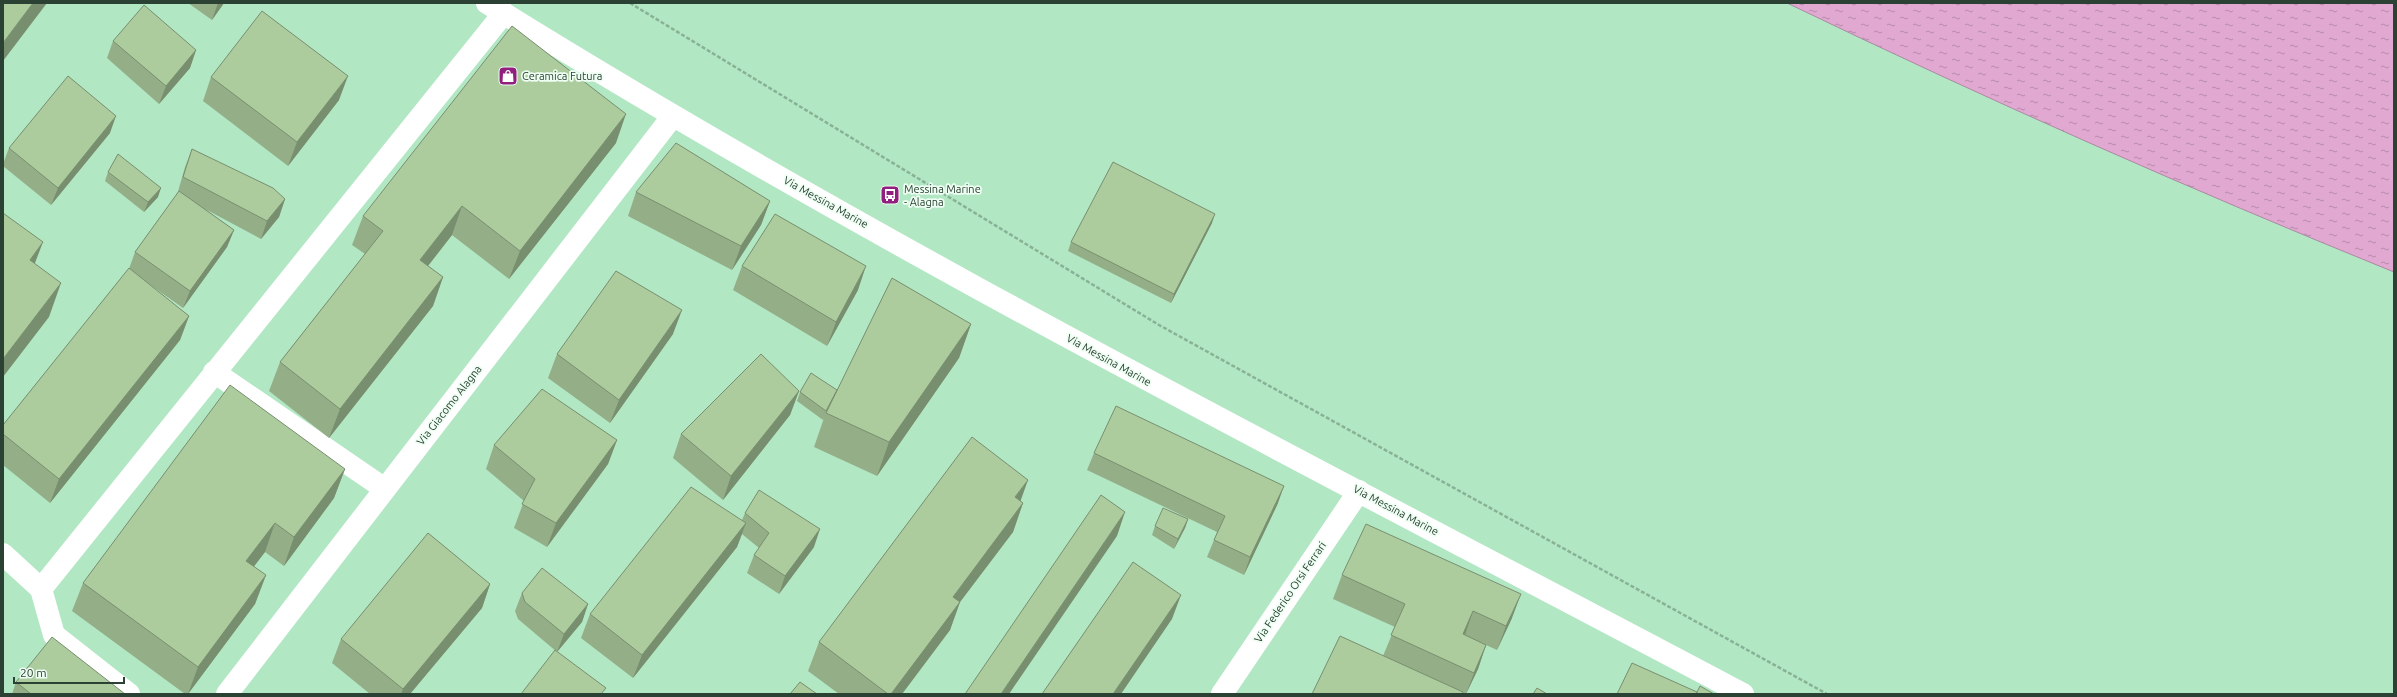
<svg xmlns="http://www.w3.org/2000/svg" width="2397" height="697" font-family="Ubuntu,sans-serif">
	<defs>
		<pattern id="water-ripples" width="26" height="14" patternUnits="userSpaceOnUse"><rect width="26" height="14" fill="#e1a9d2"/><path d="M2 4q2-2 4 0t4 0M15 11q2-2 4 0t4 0" fill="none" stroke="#b78bab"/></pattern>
	</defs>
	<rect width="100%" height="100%" fill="#b2e7c4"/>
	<path fill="url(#water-ripples)" stroke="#aa8aa2" d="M1787 3H2394V272C2189 189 1986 99 1787 3Z"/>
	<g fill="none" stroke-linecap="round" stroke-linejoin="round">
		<path stroke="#87b296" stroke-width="2.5" stroke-dasharray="4 2" stroke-linecap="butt" d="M630 3 1159 325 1827 694"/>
		<path stroke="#fff" stroke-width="22" d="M214 372 385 489
			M3 554 41 589 54 635 129 694
			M41 589 504 13
			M227 694 672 117
			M1222 694 1359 491"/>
		<path stroke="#fff" stroke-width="22" d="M487 3C893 256 1321 470 1743 694"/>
	</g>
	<path fill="#94af88" d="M188 3H224L212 20Z
		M113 41 196 50 190 68 159 104 107 58Z
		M211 77 339 100 288 166 203 101Z
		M110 133 51 205 3 166V164L9 148Z
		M616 143 509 279 452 235 428 266 443 277 433 306 329 438 269 391 280 362 365 254 352 245 363 216Z
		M192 149 285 199 279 217 261 239 205 209 234 230 227 247 183 308 146 282 189 316 180 340 50 503 3 465V425L129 269 135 252 177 195 185 167Z
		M108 172 158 197 144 212 105 181Z
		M636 192 770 201 761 225 732 270 628 216Z
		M1212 223 1171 303 1068 251 1071 242Z
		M742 266 858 290 827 346 733 290Z
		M971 324 959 358 877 476 814 447 824 418 823 420 797 401 800 392 837 390Z
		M673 334 610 423 548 378 557 354Z
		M799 391 790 415 723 500 673 458 681 434Z
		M617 440 608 464 547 547 514 528 524 501 486 469 494 445Z
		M1094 453 1278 503 1244 575 1207 557 1214 540 1217 532 1087 470Z
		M345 469 334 498 284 566 265 552 253 567 266 575 255 604 188 694H185L72 611 83 583Z
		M1020 501 1023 503 1013 532 960 602 950 630 902 694H839L808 671 819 642Z
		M745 513 814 547 779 594 747 573 754 555 759 548 742 534 737 547 633 678 581 638 590 614 742 520Z
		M1188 519 1185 528 1174 549 1152 535 1155 526Z
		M1342 575 1512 618 1497 650 1486 645 1478 669 1466 694H1312L1383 656 1395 627 1333 599Z
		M490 584 482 608 410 694H370L332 663 341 639Z
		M522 593 588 604 582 622 557 652 518 619 515 611Z
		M16 682 125 694H12Z"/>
	<path fill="#788f6f" d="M33 3H47L3 61V43Z
		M218 3H224L212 20Z
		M196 50 190 68 159 104 166 86Z
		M348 76 339 100 288 166 297 142Z
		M626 114 616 143 509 279 520 251Z
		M116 116 110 133 51 205 58 188Z
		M161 188 158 197 144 212 148 202Z
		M285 199 279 217 261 239 267 221Z
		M770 201 761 225 732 270 741 246Z
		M462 206 452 235 410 289 420 260Z
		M1215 214 1212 223 1171 303 1174 294Z
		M234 230 227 247 183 308 190 291Z
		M43 242 30 276V260Z
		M866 266 858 290 827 346 836 322Z
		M443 277 433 306 329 438 340 409Z
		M61 283 49 317 3 377V359Z
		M682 310 673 334 610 423 619 400Z
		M189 316 180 340 50 503 59 479Z
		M971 324 959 358 877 476 889 442Z
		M799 391 790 415 723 500 731 476Z
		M617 440 608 464 547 547 556 523Z
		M345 469 334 498 284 566 294 537Z
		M1028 480 1018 508 1015 497Z
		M1284 486 1278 503 1244 575 1250 557Z
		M1023 503 1013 532 960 602 950 630 902 694H891L953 597Z
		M1125 512 1117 536 1009 694H1001Z
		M1188 519 1185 528 1174 549 1178 539Z
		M275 523 265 552 236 590 246 561Z
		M746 523 737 547 633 678 642 655Z
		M820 529 814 547 779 594 785 576Z
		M266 575 255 604 188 694 198 667Z
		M490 584 482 608 410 694H401L403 689Z
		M1521 594 1512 618 1497 650 1506 626Z
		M1181 595 1172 619 1121 694H1113Z
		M588 604 582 622 557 652 564 634Z
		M1473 611 1465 635 1463 634Z
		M1486 645 1478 669 1466 694 1474 673Z"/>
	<path fill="#accc9e" stroke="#788f6f" d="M3 3H33L3 43Z
		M144 5 196 50 166 86 113 41Z
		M262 11 348 76 297 142 211 77Z
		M512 26 626 114 520 251 462 206 420 260 443 277 340 409 280 362 383 231 363 216Z
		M68 76 116 116 58 188 9 148Z
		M676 143 770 201 741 246 636 192Z
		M192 149 273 188 285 199 267 221 183 177Z
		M118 154 161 188 148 202 108 172Z
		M1113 162 1215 214 1174 294 1071 242Z
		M179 191 234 230 190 291 135 252Z
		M3 213 43 242 30 260 61 283 3 359Z
		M775 214 866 266 836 322 742 266Z
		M129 268 189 316 59 479 3 434V425Z
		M616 271 682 310 619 400 557 354Z
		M892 278 971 324 889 442 826 413Z
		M761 354 799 391 731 476 681 434Z
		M811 373 837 390 826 411 800 392Z
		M230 385 345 469 294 537 275 523 246 561 266 575 198 667 83 583Z
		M542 389 617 440 556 523 522 504 535 479 494 445Z
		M1116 406 1284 486 1250 557 1214 540 1225 516 1094 453Z
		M972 437 1028 480 1015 497 1023 503 953 597 960 602 891 694H888L819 642Z
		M691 487 746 523 642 655 590 614Z
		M759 490 820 529 785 576 754 555 769 533 745 513Z
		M1101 495 1125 512 1001 694H965Z
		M1163 508 1188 519 1178 539 1155 526Z
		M1366 524 1521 594 1506 626 1473 611 1463 634 1486 645 1474 673 1391 635 1405 604 1342 575Z
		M428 533 490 584 403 689 341 639Z
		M1133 562 1181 595 1113 694H1042Z
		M542 568 588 604 564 634 525 602 522 593Z
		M1340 636 1463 692 1462 694H1312Z
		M52 637 125 694H31L16 682Z
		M555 650 606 688 601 694H521Z
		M1632 663 1697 692 1696 694H1617Z
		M800 682 817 694H790Z
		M1700 686 1714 694H1696Z
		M1537 688 1547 694H1533Z"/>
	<defs>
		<symbol id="shop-square" viewBox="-11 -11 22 22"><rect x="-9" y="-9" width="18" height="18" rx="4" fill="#921f7e" stroke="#eefef3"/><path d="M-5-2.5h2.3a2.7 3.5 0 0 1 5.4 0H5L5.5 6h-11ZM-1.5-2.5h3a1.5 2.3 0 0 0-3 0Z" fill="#fff"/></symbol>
		<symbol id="bus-square" viewBox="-11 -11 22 22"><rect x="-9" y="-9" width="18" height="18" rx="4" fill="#921f7e" stroke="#eefef3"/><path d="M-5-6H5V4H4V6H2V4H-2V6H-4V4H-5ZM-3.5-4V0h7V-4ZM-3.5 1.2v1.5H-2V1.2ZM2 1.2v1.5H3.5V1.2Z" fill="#fff"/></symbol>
	</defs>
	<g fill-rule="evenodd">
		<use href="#shop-square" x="497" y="65" width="22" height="22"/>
		<use href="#bus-square" x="879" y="184" width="22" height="22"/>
	</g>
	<g text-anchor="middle" stroke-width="3.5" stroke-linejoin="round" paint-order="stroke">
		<g font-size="11" fill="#2b4133" stroke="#eefef3" text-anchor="start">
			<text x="522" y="80">Ceramica Futura</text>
			<text x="904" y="193">Messina Marine<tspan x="904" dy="13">- Alagna</tspan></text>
		</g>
		<g font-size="11" fill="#2b4133" stroke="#eefef3">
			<text transform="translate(826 202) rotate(29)" y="4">Via Messina Marine</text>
			<text transform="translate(1109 360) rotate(29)" y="4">Via Messina Marine</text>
			<text transform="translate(449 405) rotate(-52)" y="4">Via Giacomo Alagna</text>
			<text transform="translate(1396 510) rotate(28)" y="4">Via Messina Marine</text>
			<text transform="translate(1290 592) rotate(-56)" y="4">Via Federico Orsi Ferrari</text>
		</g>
	</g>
	<rect width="2397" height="697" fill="none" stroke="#2b4133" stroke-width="8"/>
	<path d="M14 677v6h110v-6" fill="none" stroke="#2b4133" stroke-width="2"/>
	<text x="20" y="677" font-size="12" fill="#2b4133" stroke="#eefef3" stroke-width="3" paint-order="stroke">20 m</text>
</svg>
